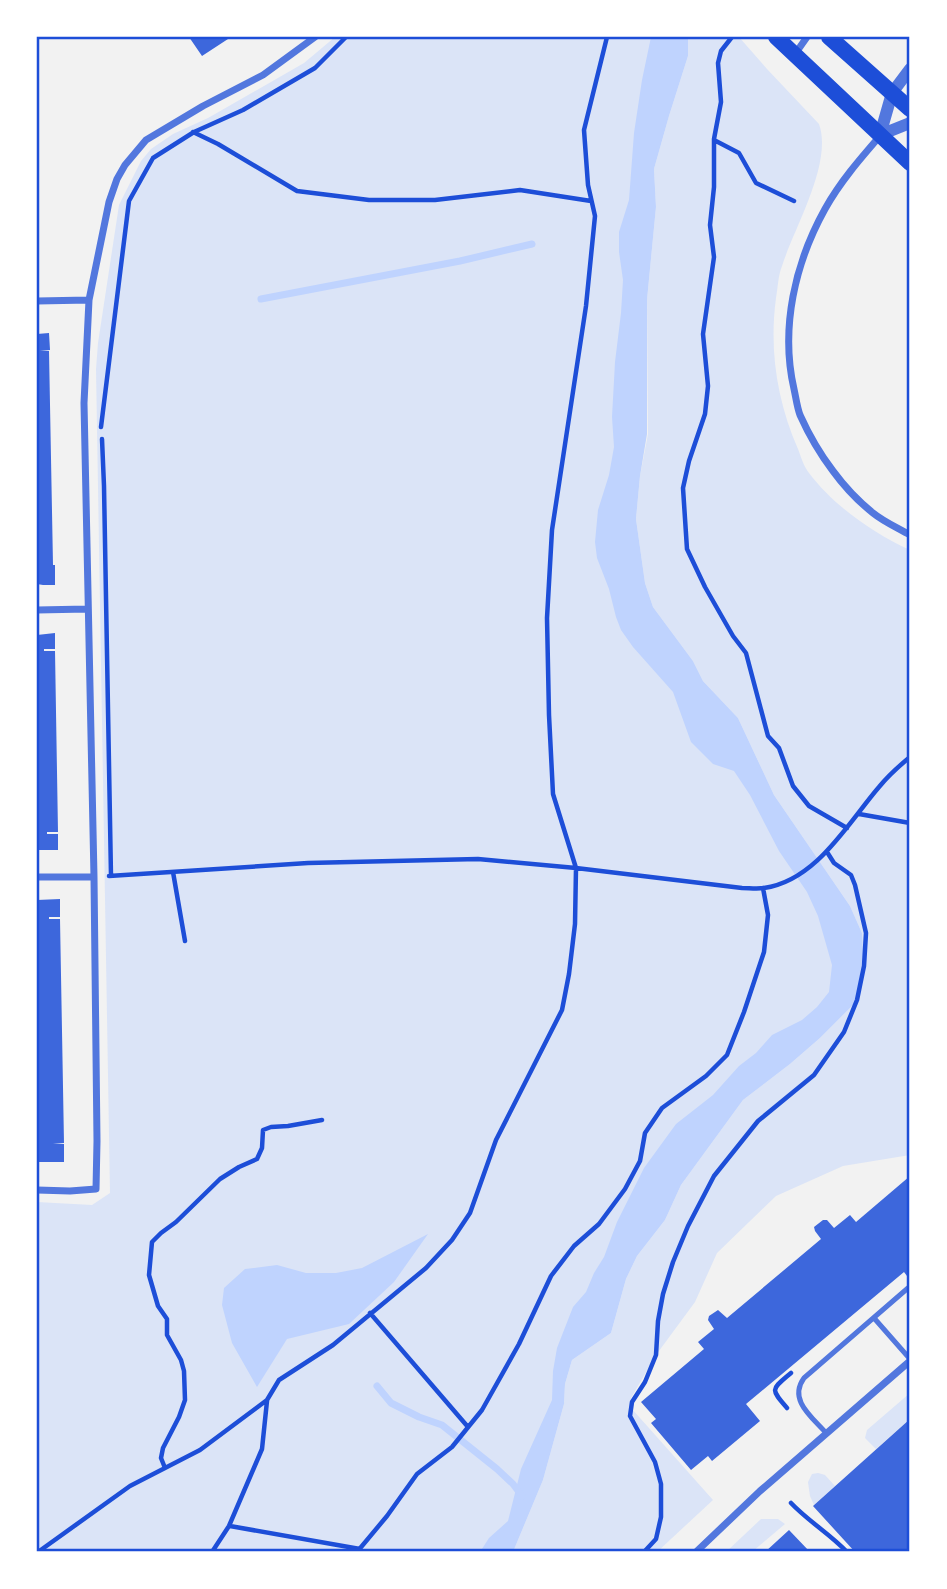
<svg xmlns="http://www.w3.org/2000/svg" width="947" height="1589" font-family="'Fira Sans Condensed',sans-serif">
	<rect width="100%" height="100%" fill="#f2f2f2"/>
	<path fill="#dbe4f7" d="M335 37H664L642 168 631 594 835 905 839 998 735 1096 582 1328 550 1425 499 1552H37V1202L92 1205 110 1193 96 369 98 343 119 205 141 161 151 149 173 134 208 118 304 63Z
		M688 37H739L767 69 819 124C833 163 794 228 782 266 778 276 778 287 776 298 769 350 777 401 798 449 801 457 804 467 809 473 834 506 873 533 910 550V1155L843 1166 776 1196 717 1253 695 1302 656 1355 631 1398 632 1409 713 1500 657 1552H513L543 1480 564 1404 565 1384 572 1360 611 1333 626 1279 637 1256 665 1220 681 1185 743 1100 790 1064 820 1038 856 1002 862 933 850 906 774 795 738 718 703 681 693 661 653 607 645 583 636 519 640 476 648 434 647 300 656 207 654 169 669 116 688 56Z
		M910 1393V1419L876 1449 865 1438 867 1430Z
		M818 1473 825 1475 835 1486 814 1505 810 1496 808 1482 812 1474Z
		M761 1519H778L785 1524 752 1552H726Z"/>
	<path fill="#bfd3fe" d="M651 37H688V56L669 116 654 169 656 207 647 300V434L640 476 636 519 645 583 653 607 693 661 703 681 738 718 774 795 850 906 862 933 863 954 856 1002 820 1038 790 1064 743 1100 681 1185 665 1220 637 1256 626 1279 611 1333 572 1360 565 1384 564 1404 543 1480 513 1552H480L489 1538 508 1521 521 1469 552 1400 553 1371 557 1348 573 1307 586 1292 594 1273 604 1257 617 1222 644 1168 676 1124 713 1095 739 1066 756 1053 772 1035 802 1020 817 1007 829 992 832 965 818 916 807 892 779 851 750 795 734 771 713 764 691 742 673 692 633 647 621 630 616 617 609 589 597 558 595 542 598 510 609 475 614 447 612 417 615 362 621 313 623 280 619 252V232L629 200 634 133 642 80Z
		M428 1234 394 1282 349 1324 287 1339 257 1387 232 1343 222 1305 224 1288 245 1269 277 1265 306 1273H336L362 1268Z"/>
	<g fill="none" stroke-linecap="round" stroke-linejoin="round">
		<path stroke="#bfd3fe" stroke-width="7" d="M261 299 460 261 532 244
			M377 1386 391 1403 419 1417 442 1425 497 1469 513 1484 522 1496"/>
	</g>
	<path fill="#3d67dc" d="M189 37H227L228 39 202 56Z
		M49 333 50 350 40 351H49L53 565H55V585H43L37 584V334Z
		M55 633V649H44V651H55L58 832H47V834H58V850H37V635Z
		M60 899V917H49V919H60L64 1143H53L64 1144V1162H37V900Z
		M910 1176V1280L904 1272 746 1404 760 1421 712 1461 708 1456 691 1470 651 1423 656 1419 641 1402 704 1349 698 1342 714 1329 708 1320 709 1316 718 1310 727 1318 821 1239 815 1231 814 1227 823 1220H827L834 1228 850 1215 856 1222Z
		M910 1419V1552H855L813 1506Z
		M789 1530 810 1552H765Z"/>
	<g fill="none" stroke-linecap="round" stroke-linejoin="round">
		<path stroke="#1d4ed8" stroke-width="4.5" d="M732 37 721 51 718 63 721 102 714 139V187L710 225 714 257 703 334 708 386 705 414 689 461 683 488 687 549 705 587 733 636 746 653 768 736 779 748 793 786 809 806 847 828
			M193 132 218 144 297 191 369 200H435L520 190 591 201
			M714 140 739 153 756 183 794 201
			M101 427 129 201 153 158 194 132 243 110 315 68 346 37
			M102 439 104 486 111 876
			M859 814 910 823
			M173 872 185 941
			M109 876 308 863 478 859 576 868 742 888C749 888 757 889 764 888 816 881 848 823 879 787 888 776 899 766 910 757
			M370 1313 468 1427
			M787 1408C770 1388 771 1390 791 1373
			M165 1468 161 1458 163 1448 179 1417 185 1400 184 1371 181 1360 167 1335V1319L158 1306 149 1275 152 1242 161 1233 176 1222 220 1179 239 1167 257 1159 262 1148 263 1130 271 1127 288 1126 322 1120
			M791 1503C808 1521 830 1534 847 1552
			M230 1526 360 1549
			M38 1552 130 1486 200 1450 267 1400 279 1380 333 1345 426 1268 452 1240 470 1213 496 1140 562 1010 569 974 575 924 576 868 553 794 549 715 547 618 552 530 586 306 595 216 588 185 584 130 607 37
			M212 1552 229 1526 262 1449 267 1401
			M357 1552 387 1516 417 1474 452 1447 482 1410 519 1344 551 1276 574 1246 599 1224 625 1189 640 1161 645 1133 662 1108 706 1076 727 1055 744 1012 764 952 768 915 763 888
			M644 1552 656 1539 661 1517V1484L655 1462 630 1416 632 1402 645 1382 656 1355 658 1321 663 1294 673 1262 688 1226 714 1176 758 1121 814 1075 844 1032 857 1000 864 966 866 933 855 885 851 875 834 863 827 852"/>
		<path stroke="#5277de" stroke-width="5" d="M874 1318 910 1359
			M826 1433C812 1417 788 1400 804 1378L908 1288"/>
		<path stroke="#5277de" stroke-width="7" d="M795 54 807 37
			M880 136C860 159 840 182 825 209 795 263 780 328 794 389 796 398 797 407 800 415 809 435 820 454 833 471 844 486 858 501 873 513 884 522 898 528 910 535
			M37 301 89 300
			M37 610 87 609
			M37 877H94
			M37 1190 70 1191 96 1189 97 1141 94 877 84 403 89 300 109 202 117 179 125 165 146 140 203 106 263 75 315 37
			M696 1552 760 1491 910 1361"/>
		<path stroke="#5277de" stroke-width="12" d="M880 135 892 93 910 69
			M880 135 910 123"/>
		<path stroke="#1d4ed8" stroke-width="16" d="M776 37 910 163
			M829 37 910 109"/>
	</g>
	<rect width="947" height="1589" fill="none" stroke="#ffffff" stroke-width="77"/>
	<rect x="38" y="38" width="870" height="1512" fill="none" stroke="#1d4ed8" stroke-width="2.5"/>
</svg>
